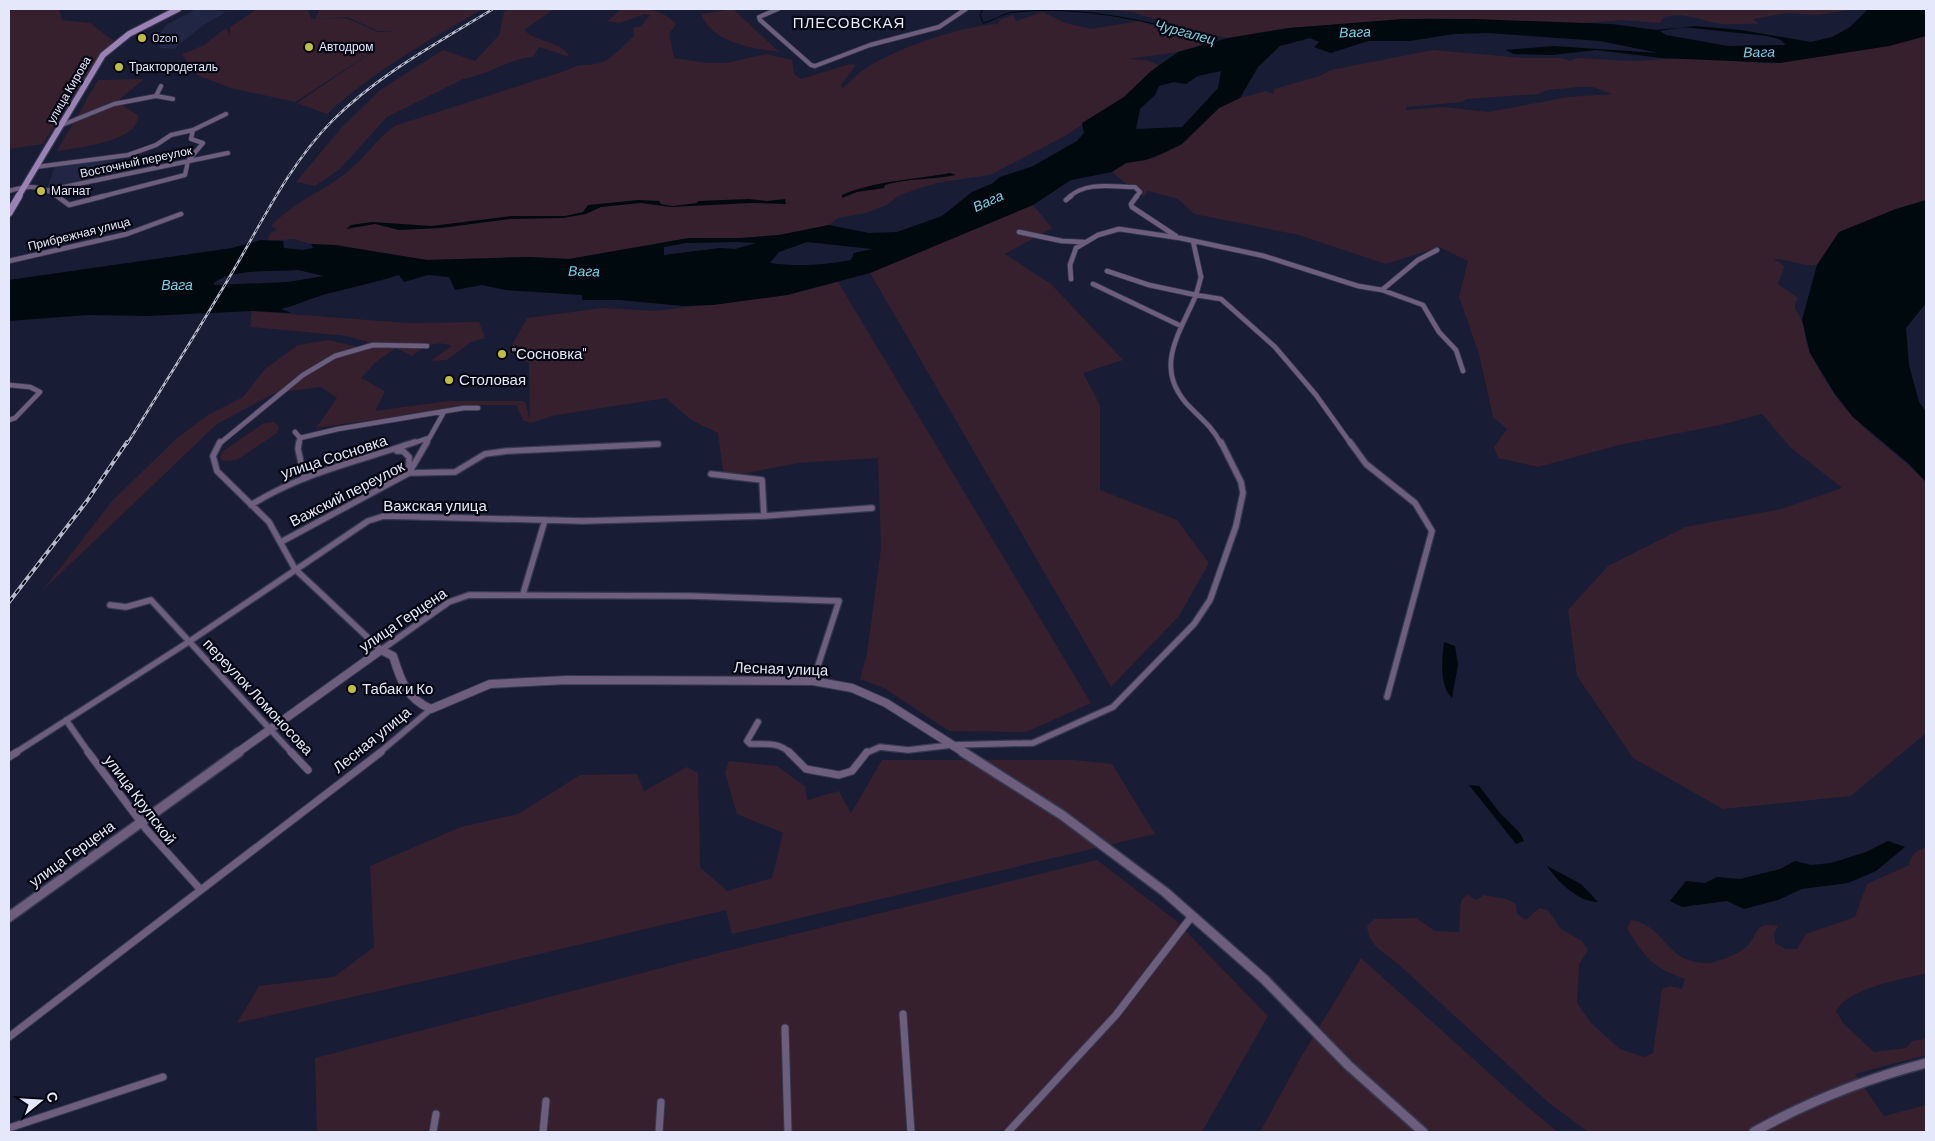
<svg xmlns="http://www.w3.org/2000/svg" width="1935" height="1141" font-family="Barlow,sans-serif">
	<rect width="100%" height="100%" fill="#181c35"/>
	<path fill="#212645" d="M196 9H211L226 12 202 26 174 49 159 48 160 42H152L166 25Z
		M116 157 114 177 47 189 55 166Z"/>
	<path fill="#36202e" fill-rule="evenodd" d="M9 9H59L62 20 90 23 115 42 101 51 43 144 9 149Z
		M257 9H307L312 19 346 18 378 32 397 31H378L347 17 315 19 320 9H482C428 41 374 71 327 114L297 103 381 46 295 102 231 88 197 75 182 54 227 36 204 45 226 28 230 35V27Z
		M508 9H554L524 30C537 43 560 40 570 57L539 47 533 57C508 59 488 75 463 79L387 117 340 169 315 186 296 182 341 128 380 90 443 50 475 61 499 35 504 12Z
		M622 9C643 9 661 7 676 24L669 34 674 58 707 63H727L766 54 792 60 794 74 801 79 850 64 856 65 841 85 842 89C849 83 855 76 862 71 892 49 961 26 998 24L1000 20 1013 15 1016 21 1043 12 1065 23 1091 29 1140 21 1178 34 1214 41 1178 52 1128 59 1147 60 1158 65 1124 97 1065 136 990 175 941 182 920 188 898 196 887 205 866 213 838 218 829 225 779 235 741 238H689L569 259 529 257 427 260 335 245 311 244 294 239 268 241 270 233 277 230 271 226C296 200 321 193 347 172 365 158 376 140 394 126L568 70C578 63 584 66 595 64 611 62 622 46 634 36L633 28 641 26 650 15 645 14 619 23 607 21Z
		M733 9 779 52C752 48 712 43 701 14Z
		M1102 9H1857L1816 15 1787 13 1753 19 1759 24C1747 23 1735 25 1723 24 1701 22 1688 11 1664 17L1660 23 1621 20 1570 24 1432 18 1289 28 1228 38 1203 33 1131 12Z
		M1926 36V200L1896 209 1839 232 1817 265C1800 266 1789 259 1774 259L1784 266 1778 284 1798 298C1791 309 1798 311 1802 321 1806 332 1805 345 1811 355 1822 376 1837 401 1854 418 1877 441 1904 459 1926 482V733L1851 796 1723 809 1633 758 1577 676 1568 610 1608 566 1685 527 1781 509 1842 488 1790 447 1762 414 1720 425 1619 445 1538 467 1498 458 1494 447 1507 429 1493 417 1479 354 1459 297 1468 261 1439 247 1386 264 1299 235 1194 214 1178 199 1148 191 1144 196 1137 193 1112 172 1126 163 1154 158 1182 144 1219 108 1240 98 1265 91 1274 94V89L1320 76 1331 70 1433 50 1524 58H1561L1570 61 1577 58 1633 61 1686 58 1768 63 1889 46ZM1580 87H1593L1612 94 1568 97 1488 112 1444 107 1406 110V107L1462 102 1467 99 1538 94 1548 90Z
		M144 79 120 99 122 105 139 116C137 120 136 125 134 127 122 142 75 149 57 151L98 80Z
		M1033 205 1052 228 1005 254 1051 284 1123 360 1083 373 1100 405V490L1177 520 1209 563 1179 616 1111 687 870 273Z
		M838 282 1091 703 1026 732 949 731 884 688 860 679 867 654 881 548 878 458 798 463 732 476 723 471 718 433 691 420 666 398 556 415 531 423 523 420 516 405H475L316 428 337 398 321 387 275 393 217 424 43 590 113 500 177 438 208 415 243 397 265 369 298 345 329 340 362 348 368 342 347 336 250 327 252 311 407 323 479 322 485 338 471 342 447 360 430 361 452 346C436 340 425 346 412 356L396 348 376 362 361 378 385 391 375 411 448 401H525L530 420 529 363 508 352 527 318 603 308 654 311 787 295Z
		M274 422 279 427 277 433 237 460 223 461 220 457 223 451 264 423Z
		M882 760H1074L1112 764 1155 834 732 934 726 910 481 968 237 1023 259 986 334 977 374 947 370 866 461 827 518 814 580 775 637 774 644 791 687 767 698 773 700 867 727 891 772 878 783 833 737 814 725 773 729 761 777 766 805 786 807 800 839 791 851 813Z
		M1926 847V974C1903 978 1847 989 1836 1011L1843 1023 1874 1052 1906 1048 1912 1041 1926 1039V1055L1855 1074 1884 1116 1926 1105V1132H1588L1549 1103 1396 962C1381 951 1369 945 1367 926L1374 919 1416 918 1435 931 1459 932 1461 901 1467 894 1476 900 1484 895 1506 899 1516 904 1517 914 1526 920 1539 908 1548 910 1561 929 1582 941 1588 950 1579 964 1577 1003 1591 1023 1620 1049 1644 1057 1653 1053 1662 989 1670 986 1682 989 1685 979C1650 966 1647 959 1627 929L1631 920C1665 925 1664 961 1704 963 1715 964 1735 955 1744 949 1760 937 1751 921 1778 926L1774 933 1775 943 1786 949H1797L1806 934 1855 917 1867 884 1909 865C1911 854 1916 851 1926 847Z
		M1097 860 1174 919 1268 1016 1202 1132H317L315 1058 730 950Z
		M1361 958 1517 1098 1558 1132H1260L1301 1057Z"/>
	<path fill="#00090d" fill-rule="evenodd" d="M1868 9H1926V36L1889 46 1780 63 1661 58 1596 50 1552 55 1514 54 1505 50 1553 46 1659 53 1600 41 1489 33 1454 34 1410 41H1368L1331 53 1314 47 1319 42 1310 38 1280 46 1258 67 1240 98 1219 108 1182 144 1168 151 1146 160 1126 163 1112 172 1071 180 1033 205 870 273 787 295 713 305 683 306 620 300H582V295L505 290 482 285 455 290 449 277 428 275 404 282 399 275C376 282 353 287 330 293 313 297 298 305 281 309L291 313 252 311 147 316 87 315 9 321V280L232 248 261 240 283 241 284 248 303 250 313 248 311 244 335 245 427 260 529 257 569 259 689 238H741L779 235 829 225 869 233 897 232 942 216 972 192 993 183 1000 177 1033 166 1077 141 1084 133 1082 123 1124 97 1150 72 1178 52 1228 38 1289 28 1403 19H1474L1612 24 1656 30 1695 26 1741 30 1811 42 1832 37 1850 27ZM1683 27 1767 36 1779 39 1786 45 1728 46 1666 35 1660 31ZM1221 71 1218 88 1182 127 1136 129 1140 109 1155 95 1159 86 1174 82 1186 84 1198 76ZM737 242 756 243 735 249 720 248 664 255V247L686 243ZM807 242 872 249 854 253 851 260C824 265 798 267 770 263L779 252ZM298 270 324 276 288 282 215 285 213 284C230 268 275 272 298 270Z
		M950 173 956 175C932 180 909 178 885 185L884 188 857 192 842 198V195C877 180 914 180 950 173Z
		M749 199 767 201 785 199 786 204 751 203 671 207 641 203 601 207 586 214 563 218 510 219 441 228 399 230 375 224 346 229 351 225 372 222 431 226 511 216H565L583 212 588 205 638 200 659 201 661 204 672 206 697 203 698 201Z
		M1926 200V303L1906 328 1909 365 1919 402 1926 412V482L1909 464 1853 417 1835 394 1810 353 1802 320 1817 265 1839 232 1896 209Z
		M1444 642 1455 646 1458 665 1452 698C1439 686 1442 659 1444 642Z
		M1469 785 1479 786 1500 813 1520 833 1524 841 1516 844Z
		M1888 841 1905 847 1876 871 1848 883 1802 889 1778 900 1744 909 1727 901 1682 907 1670 901 1686 881 1705 883 1717 877 1740 879 1780 869 1795 861 1811 865 1831 863 1866 852Z
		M1547 866 1581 884 1598 902C1578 902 1558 882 1547 866Z"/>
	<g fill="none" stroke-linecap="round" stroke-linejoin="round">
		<path stroke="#00090d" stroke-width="1" d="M983 9 980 14 983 23C994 21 1002 13 1015 12 1084 5 1151 22 1218 40"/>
		<defs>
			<path id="minor-far3" d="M778 9 759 17 760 20 811 65 815 66 870 45 939 27 966 9
				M156 96 173 99
				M62 125 114 104 156 96 161 86
				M193 130 226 114
				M36 167 128 155 156 145 171 135 193 130 191 139 203 143 188 161 185 175 100 197
				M49 190 228 153
				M9 191C28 185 42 185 59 197
				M1069 197C1087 181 1113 187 1135 187L1140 192 1136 197"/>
			<path id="minor-far2" d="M57 196 69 205 104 196
				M1137 196 1131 204 1132 207 1176 236
				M1066 200 1071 196
				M1019 232 1062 241 1083 242
				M1193 241 1201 277 1196 295 1221 299 1275 347 1316 395 1351 444
				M9 261 127 234 181 214
				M1107 271 1149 285 1196 295C1180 333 1154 366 1186 403 1198 416 1213 427 1221 444
				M1071 279 1070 265 1076 248 1098 235 1119 229 1180 238 1264 256 1358 286 1382 290 1423 305 1439 332 1456 350 1463 371
				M1093 284 1181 326
				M1382 290 1418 260 1437 250
				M9 385 30 387 40 392 15 418 9 420
				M295 432 300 438 299 444
				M300 438 338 429 464 408H478
				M219 444 303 375 335 356 373 345 427 346
				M411 444 428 438
				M426 444 444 412"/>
			<path id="minor-far1" d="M220 442 213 456 217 471 269 522 295 569 381 650 449 602 469 595 691 596 839 601 813 681
				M299 442 298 449 304 477
				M1350 442 1366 464 1415 503 1432 531 1387 697
				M397 451H403L409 457V471
				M409 473 427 442
				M711 474 762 480 764 516
				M251 505C302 473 359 461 415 442
				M281 542 409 473 455 472 485 454 507 451 658 444
				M523 594 545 520
				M110 605 126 607 151 600 292 753
				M66 720 89 753
				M758 722 747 741 750 744C765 744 779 742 790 753
				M15 753 190 641 368 521 384 516 583 521 764 516 872 508
				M379 753 431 709
				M866 753 880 747 908 750 952 745 1033 743 1113 707 1194 624 1210 600 1236 526 1243 493 1241 482 1221 442"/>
			<path id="minor" d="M88 752 146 829 200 889
				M291 752 308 770
				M789 752 806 769 839 775 852 771 867 752
				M9 757 17 752
				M903 1014 911 1132
				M785 1028 788 1132
				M9 1037 381 752
				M9 1128 163 1077
				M433 1132 436 1114
				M543 1132 546 1101
				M659 1132 661 1102
				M1008 1132 1116 1015 1192 916"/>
			<path id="tertiary-far1" d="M237 753 381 650 393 656C401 681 406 698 431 709L490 684 567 680 813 681 852 688 886 703 965 753"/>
			<path id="tertiary" d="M963 752 1062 815 1165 892 1264 979 1348 1065 1423 1132
				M9 917 239 752
				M1754 1132C1809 1101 1866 1079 1926 1063"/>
			<path id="secondary-far1" d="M18 197 103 55 129 34 178 9"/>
			<path id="secondary" d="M9 213 19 196"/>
		</defs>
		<use href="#minor-far3" stroke="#353951" stroke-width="5.5"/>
		<use href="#minor-far2" stroke="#353951" stroke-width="6"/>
		<use href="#minor-far1" stroke="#353951" stroke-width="8"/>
		<use href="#minor" stroke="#353951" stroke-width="9"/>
		<use href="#tertiary-far1" stroke="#353951" stroke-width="10"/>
		<use href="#tertiary" stroke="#353951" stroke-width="12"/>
		<use href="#secondary-far1" stroke="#353951" stroke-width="8"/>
		<use href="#secondary" stroke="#353951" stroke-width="9"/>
		<use href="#minor-far3" stroke="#6e5e7d" stroke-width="4"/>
		<use href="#minor-far2" stroke="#6e5e7d" stroke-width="4.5"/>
		<use href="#minor-far1" stroke="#6e5e7d" stroke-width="5.5"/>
		<use href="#minor" stroke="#6e5e7d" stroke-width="7"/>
		<use href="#tertiary-far1" stroke="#6e5e7d" stroke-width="8"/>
		<use href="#tertiary" stroke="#6e5e7d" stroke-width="9"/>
		<use href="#secondary-far1" stroke="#9c82b4" stroke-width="5.5"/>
		<use href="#secondary" stroke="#9c82b4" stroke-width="7"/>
		<defs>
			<path id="rail-far1" d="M127 444C164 385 201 326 236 266 265 216 291 163 332 121 378 75 437 43 493 9"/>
			<path id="rail" d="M9 602 87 501 127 442"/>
		</defs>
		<use href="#rail-far1" stroke="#b5b9cc" stroke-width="2.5"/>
		<use href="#rail" stroke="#b5b9cc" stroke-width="4"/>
		<use href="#rail-far1" stroke="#060712" stroke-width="1" stroke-dasharray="4" stroke-linecap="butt"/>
		<use href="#rail" stroke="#060712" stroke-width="2" stroke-dasharray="5.5" stroke-linecap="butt"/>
	</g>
	<g fill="#bebf42" stroke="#060712" stroke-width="2">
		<circle cx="142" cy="38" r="5"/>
		<circle cx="309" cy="47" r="5"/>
		<circle cx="119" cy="67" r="5"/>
		<circle cx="41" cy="191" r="5"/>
		<circle cx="502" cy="354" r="5"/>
		<circle cx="449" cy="380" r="5"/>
		<circle cx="352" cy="689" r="5"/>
	</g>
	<g text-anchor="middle" stroke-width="4.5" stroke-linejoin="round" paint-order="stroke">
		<g font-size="12" fill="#e4e8fa" stroke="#060712" text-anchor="start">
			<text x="152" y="42">Ozon</text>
			<text x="319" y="51">Автодром</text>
			<text x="129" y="71">Трактородеталь</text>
			<text x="51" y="195">Магнат</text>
		</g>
		<g font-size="12" fill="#e4e8fa" stroke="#060712">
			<text transform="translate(69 90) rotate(-60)" y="4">улица Кирова</text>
			<text transform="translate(136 162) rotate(-12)" y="4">Восточный переулок</text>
			<text transform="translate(79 234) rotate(-14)" y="4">Прибрежная улица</text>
		</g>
		<g font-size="14" font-style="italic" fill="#7bd1df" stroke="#060712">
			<text transform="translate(1185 32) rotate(15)" y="5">Чургалец</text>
			<text transform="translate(1355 32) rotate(-2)" y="5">Вага</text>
			<text transform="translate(1759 52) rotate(-1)" y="5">Вага</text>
			<text transform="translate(988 201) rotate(-25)" y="5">Вага</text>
			<text transform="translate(584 271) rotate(1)" y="5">Вага</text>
			<text x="177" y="290">Вага</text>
		</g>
		<g font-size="15" letter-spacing="1" fill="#e4e8fa" stroke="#060712">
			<text x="849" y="28">ПЛЕСОВСКАЯ</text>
		</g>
		<g font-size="15" fill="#e4e8fa" stroke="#060712" text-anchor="start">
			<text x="512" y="359">"Сосновка"</text>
			<text x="459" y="385">Столовая</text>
			<text x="362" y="694">Табак и Ко</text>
		</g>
		<g font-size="15" fill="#e4e8fa" stroke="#060712">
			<text transform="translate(334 457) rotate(-18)" y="5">улица Сосновка</text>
			<text transform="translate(347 494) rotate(-27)" y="5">Важский переулок</text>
			<text x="435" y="511">Важская улица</text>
			<text transform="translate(403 620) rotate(-34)" y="5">улица Герцена</text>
			<text transform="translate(781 669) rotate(2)" y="5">Лесная улица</text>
			<text transform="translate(258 697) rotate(47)" y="5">переулок Ломоносова</text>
			<text transform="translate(372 740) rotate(-39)" y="5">Лесная улица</text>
			<text transform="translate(140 800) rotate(53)" y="5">улица Крупской</text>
			<text transform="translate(72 854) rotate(-36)" y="5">улица Герцена</text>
		</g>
	</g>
	<rect width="1935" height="1141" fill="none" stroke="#e4e8fa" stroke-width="20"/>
	<g transform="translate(40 1101) rotate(72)" stroke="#060712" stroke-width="4" paint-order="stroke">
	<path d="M0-4L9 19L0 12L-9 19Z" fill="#e4e8fa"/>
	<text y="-8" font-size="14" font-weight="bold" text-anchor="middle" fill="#e4e8fa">С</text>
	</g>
</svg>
